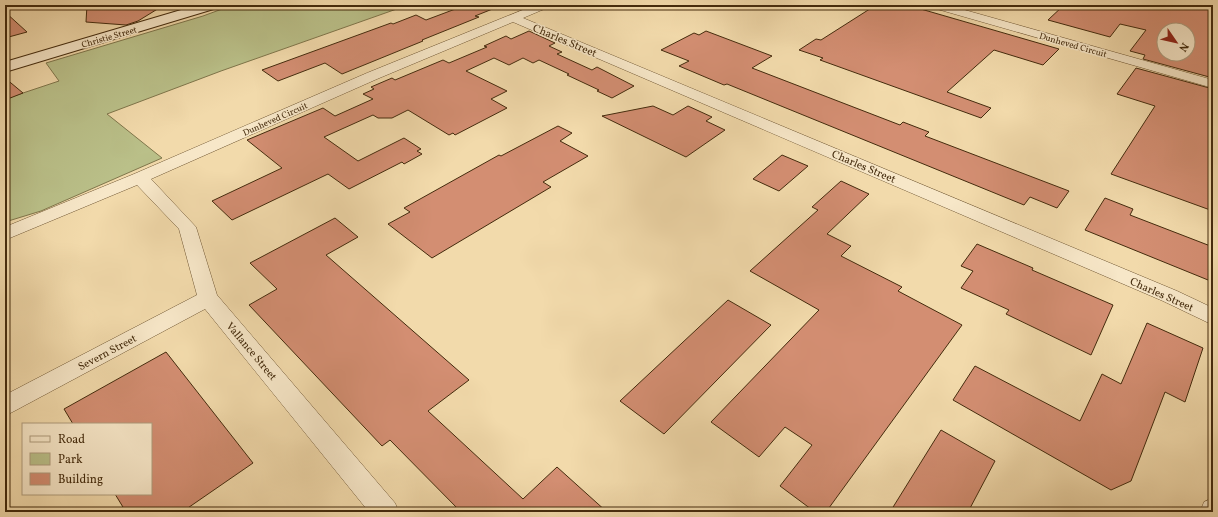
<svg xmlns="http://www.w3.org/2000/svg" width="1218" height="517" font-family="Vollkorn,serif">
	<rect width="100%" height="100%" fill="#f2daab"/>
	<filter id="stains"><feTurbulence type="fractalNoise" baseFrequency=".005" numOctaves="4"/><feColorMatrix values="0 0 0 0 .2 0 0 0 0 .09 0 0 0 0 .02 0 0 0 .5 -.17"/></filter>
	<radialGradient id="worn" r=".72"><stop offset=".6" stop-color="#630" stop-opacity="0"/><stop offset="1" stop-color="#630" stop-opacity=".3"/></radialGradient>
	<path fill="#bac089" stroke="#7f764b" d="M233 5H408L221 71 107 114 162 158 41 211 5 222V99L59 81 46 63 203 16Z"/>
	<path fill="#d38e72" stroke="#442b0d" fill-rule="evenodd" d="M87 5H164L138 21 126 25 86 22Z
		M466 5 500 6 475 16 479 17 422 40 423 41 342 74 325 63 278 81 262 70 391 23 393 24 416 15 426 20Z
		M876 5H907L1059 49 1043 65 994 50 947 92 991 108 981 118 820 60 823 58 799 50 816 39 821 40Z
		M1064 5H1213V78L1143 59 1145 55 1130 51 1146 30 1120 24 1110 37 1048 20ZM1164 30H1188V54H1164Z
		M5 12 27 32 5 38Z
		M529 31 555 43 549 46 562 52 557 54 592 70 597 67 634 86 612 98 597 91 599 90 567 75 569 74 539 60 533 63 523 58 509 65 494 58 466 71 507 91 491 99 507 108 455 135 453 133 449 135 408 110 392 118H378L373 115 324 137 358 161 404 138 421 149 417 151 422 154 404 164 402 162 349 189 328 174 232 220 212 201 282 168 247 140 323 108 335 116 373 99 363 94 374 89 371 87 392 78 395 80 443 60 449 63 487 47 484 46 506 36 511 39Z
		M706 31 772 56 752 68 900 125 903 122 929 132 925 136 1069 191 1057 208 1030 197 1024 205 727 84 724 85 679 66 689 61 661 50 694 33 699 35Z
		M1136 68 1213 89V211L1111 174 1155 106 1117 94Z
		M5 78 23 93 5 100Z
		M653 106 673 115 688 106 712 117 706 121 725 130 686 157 602 116Z
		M558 126 572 133 560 141 588 156 543 182 551 187 432 258 388 224 410 212 404 208 499 155 501 156Z
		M782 155 808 166 779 191 753 179Z
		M841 181 869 194 827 234 851 246 841 256 902 287 898 291 962 325 826 512H815L780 486 812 445 785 427 759 457 711 422 819 310 750 271 818 210 812 207Z
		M1105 198 1133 209 1130 215 1213 247V282L1085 230Z
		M335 218 358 237 326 255 469 380 428 411 523 499 557 467 607 512H461L390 440 382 446 249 305 277 289 250 263Z
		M977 244 1033 268 1032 270 1113 305 1091 355 1006 314 1009 310 961 288 973 271 961 266Z
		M728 300 771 325 664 434 620 401Z
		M1147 323 1203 348 1185 402 1165 392 1131 481 1111 490 953 400 975 366 1080 421 1102 374 1121 384Z
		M166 352 253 463 182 512H126L115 494H151V424H73L64 409Z
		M941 430 995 461 968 512H890Z"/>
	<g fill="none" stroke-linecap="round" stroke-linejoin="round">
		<defs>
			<path id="minor" d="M535 5H551L549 7 523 18 1177 291 1213 308V325L1163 301 513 22 377 79 151 179 196 227 217 295 395 503 399 512H369L205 309 5 416V395L197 295 179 229 137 185 5 240V227L134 174 367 73Z
				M928 5H947L1213 80V88L930 7Z
				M1213 498V512H1200L1204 502Z"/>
			<path id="secondary" d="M198 5H219L217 8 5 72V62Z"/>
		</defs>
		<use href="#minor" stroke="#705734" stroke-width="1"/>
		<use href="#secondary" stroke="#442b0d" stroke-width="2"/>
		<use href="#minor" fill="#f7e7c8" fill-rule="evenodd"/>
		<use href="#secondary" fill="#f7e7c8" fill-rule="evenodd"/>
	</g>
	<g text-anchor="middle" stroke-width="3" stroke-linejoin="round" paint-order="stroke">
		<g font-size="9" fill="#442b0d" stroke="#f7e7c8">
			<text transform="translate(109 37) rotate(-16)" y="3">Christie Street</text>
			<text transform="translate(1073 45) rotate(16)" y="3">Dunheved Circuit</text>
			<text transform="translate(275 119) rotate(-24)" y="3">Dunheved Circuit</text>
		</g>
		<g font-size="11" fill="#442b0d" stroke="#f7e7c8">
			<text transform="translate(565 40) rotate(23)" y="4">Charles Street</text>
			<text transform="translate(864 166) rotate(23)" y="4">Charles Street</text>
			<text transform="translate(1162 294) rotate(24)" y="4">Charles Street</text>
			<text transform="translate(252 351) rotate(50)" y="4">Vallance Street</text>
			<text transform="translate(107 352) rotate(-28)" y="4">Severn Street</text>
		</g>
	</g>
	<rect width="1218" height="517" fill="none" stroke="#f2daab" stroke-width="20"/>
	<rect x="6" y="6" width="1206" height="505" fill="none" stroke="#442b0d" stroke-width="2"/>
	<rect x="10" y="10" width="1198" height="497" fill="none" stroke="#442b0d"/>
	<rect x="22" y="423" width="130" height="72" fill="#f7e7c8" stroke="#af9c7d"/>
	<rect x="30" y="436" width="20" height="6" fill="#f7e7c8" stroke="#af9c7d"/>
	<text x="58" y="443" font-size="12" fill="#442b0d">Road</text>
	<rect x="30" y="453" width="20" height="12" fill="#bac089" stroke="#af9c7d"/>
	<text x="58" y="463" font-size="12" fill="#442b0d">Park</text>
	<rect x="30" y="473" width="20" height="12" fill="#d38e72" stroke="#af9c7d"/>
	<text x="58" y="483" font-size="12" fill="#442b0d">Building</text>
	<g transform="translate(1176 42) rotate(124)"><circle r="19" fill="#f7e7c8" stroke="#af9c7d"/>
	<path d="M0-3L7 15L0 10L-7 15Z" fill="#8f2418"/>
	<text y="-6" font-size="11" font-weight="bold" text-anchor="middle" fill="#442b0d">N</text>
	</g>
	<rect width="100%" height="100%" filter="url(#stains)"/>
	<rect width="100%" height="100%" fill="url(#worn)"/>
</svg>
